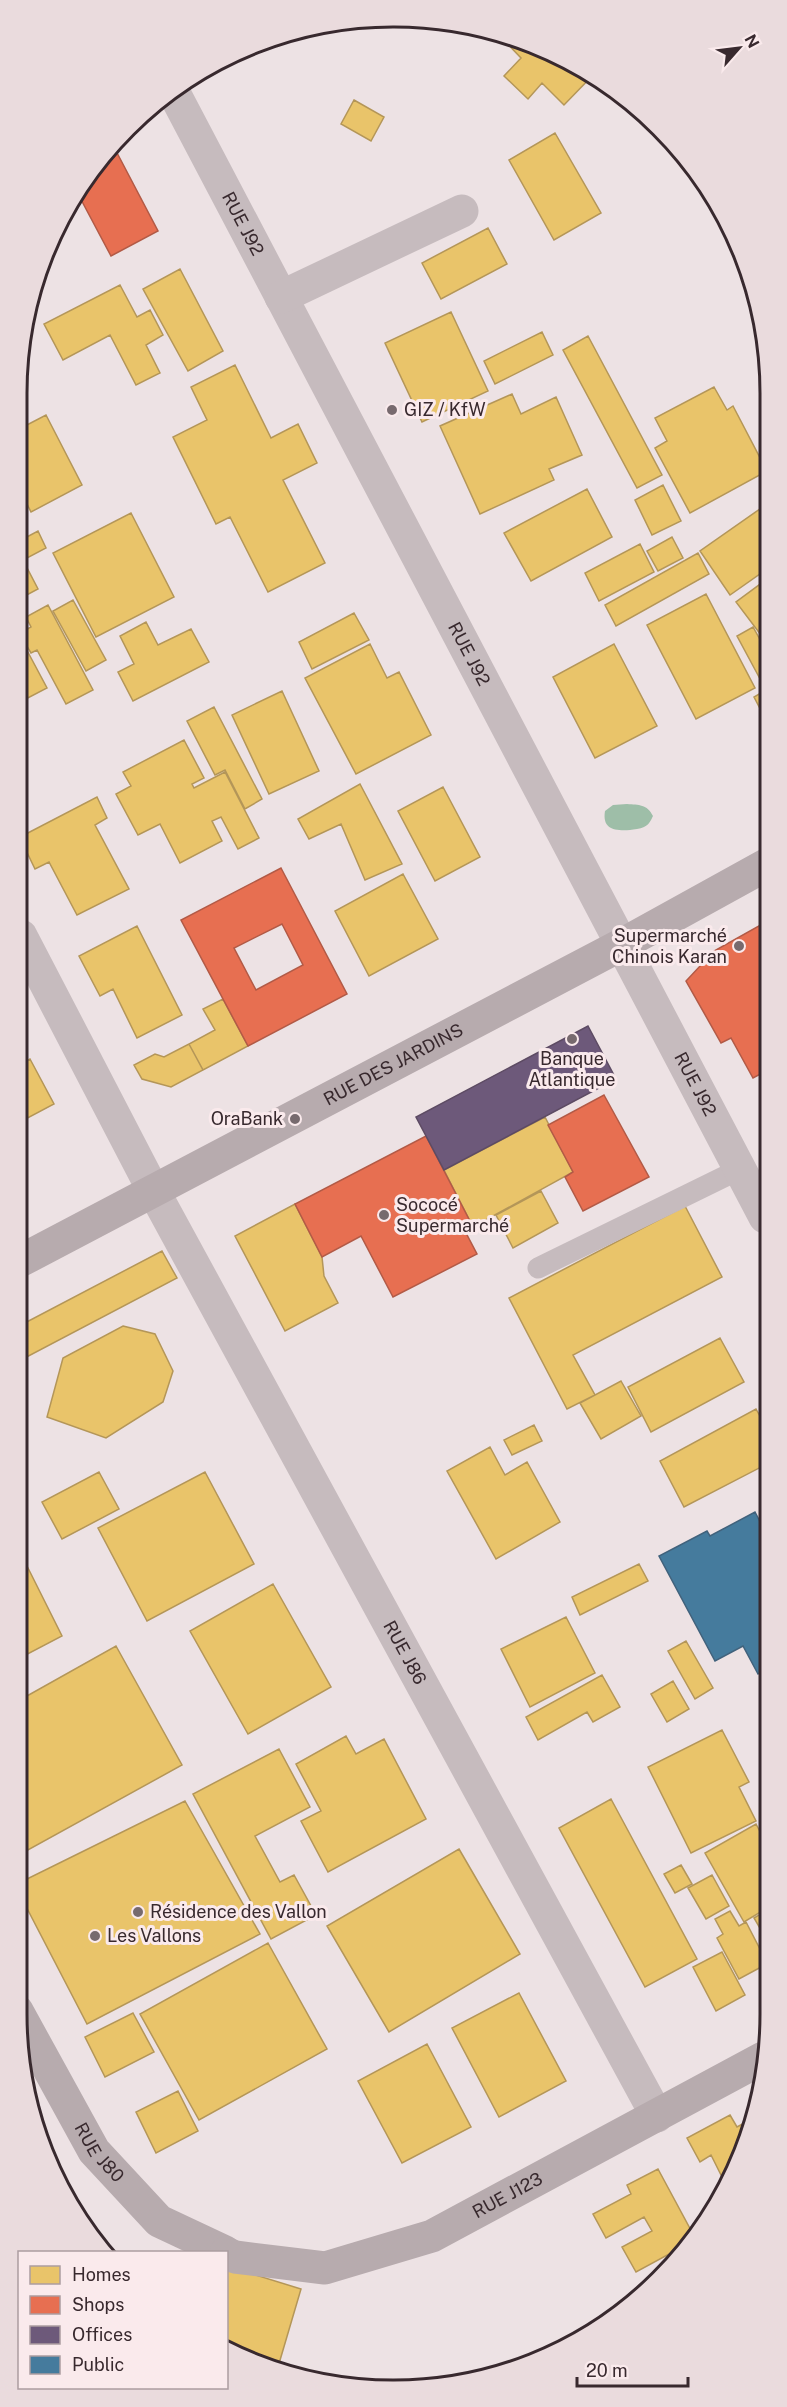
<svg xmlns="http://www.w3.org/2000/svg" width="787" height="2407" font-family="'Public Sans',sans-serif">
	<rect width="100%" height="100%" fill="#ede2e4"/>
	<path fill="#9ebea8" d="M627 804C639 805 647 804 653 816 651 820 649 825 644 827 640 829 634 829 630 830 614 831 602 829 605 811L613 805Z"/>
	<path fill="#e9c46a" stroke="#b49658" stroke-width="1.5" d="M500 36 582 67 593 75 564 105 542 83 528 99 504 76 521 58Z
		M354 100 384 117 371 141 341 124Z
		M555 133 601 213 554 240 509 160Z
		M488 228 507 264 441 299 422 263Z
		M180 269 223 351 188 371 143 289Z
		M120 285 137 317 150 310 163 335 146 345 160 373 136 385 110 335 63 360 44 324Z
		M451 312 488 391 422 422 385 343Z
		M542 332 553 355 495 384 484 361Z
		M588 336 662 475 637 488 563 350Z
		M235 365 271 438 298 424 317 463 283 480 325 563 268 592 230 517 216 524 173 437 207 420 191 387Z
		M714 387 727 410 733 406 767 471 690 513 655 448 667 441 655 418Z
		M512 394 521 414 556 397 582 455 549 469 554 480 480 514 440 426Z
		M46 415 82 485 31 512 23 496V427Z
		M663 485 681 521 652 535 635 500Z
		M587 489 612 537 531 581 504 533Z
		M767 504V569L730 595 700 551Z
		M131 513 174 597 96 637 53 553Z
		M38 531 46 548 23 560 38 589 23 597V539Z
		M672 537 683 558 658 571 647 551Z
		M640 544 654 572 599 601 585 573Z
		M698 553 709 574 616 626 605 605Z
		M767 579V643L736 602Z
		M706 594 755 688 696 719 647 625Z
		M73 600 106 660 86 671 53 611Z
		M48 605 93 690 66 704 37 650 31 653 22 638V632L31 627 26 617Z
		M354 613 369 640 312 669 299 642Z
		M146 622 158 645 191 629 209 662 133 701 118 672 134 664 120 636Z
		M753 627 767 652 766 720 754 697 766 690 737 636Z
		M22 641 47 688 22 701Z
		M370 644 387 678 399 672 431 735 356 774 305 678Z
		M614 644 657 726 595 758 553 677Z
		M282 691 319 771 269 794 232 715Z
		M214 707 262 799 245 809 225 770 215 775 187 721Z
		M184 740 204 778 192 784 194 788 225 772 259 838 238 849 221 817 212 821 222 841 180 863 160 824 138 835 116 794 131 786 123 772Z
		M360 784 402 864 365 880 341 824 309 839 298 819Z
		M443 787 480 857 435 881 398 811Z
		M97 797 107 818 95 825 129 889 77 915 49 862 35 869 22 842V836Z
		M403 874 438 939 369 976 335 911Z
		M137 926 182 1015 137 1038 113 989 100 996 79 956Z
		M223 999 248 1046 203 1070 189 1044 215 1030 203 1009Z
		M189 1044 203 1070 171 1087 142 1079 134 1065 155 1054 164 1057Z
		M30 1059 54 1104 20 1122 21 1064Z
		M545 1117 573 1172 473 1227 444 1170Z
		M541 1191 558 1223 513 1248 496 1215Z
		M295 1204 322 1257 324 1276 338 1303 285 1331 235 1236Z
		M685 1206 722 1277 573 1355 595 1395 567 1409 509 1298Z
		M162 1251 177 1278 19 1361V1326Z
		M123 1326 155 1334 173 1371 163 1402 106 1438 47 1417 63 1358Z
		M720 1338 744 1382 651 1432 628 1387Z
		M621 1381 641 1416 601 1439 580 1403Z
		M756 1409 765 1425V1465L684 1507 660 1461Z
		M534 1425 542 1441 512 1455 504 1440Z
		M490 1447 505 1475 527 1462 560 1522 496 1559 447 1471Z
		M99 1472 119 1509 62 1539 42 1502Z
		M205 1472 254 1564 147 1621 98 1528Z
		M19 1550 62 1636 18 1659Z
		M639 1564 648 1581 580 1615 572 1597Z
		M273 1584 331 1687 248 1734 190 1631Z
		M566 1617 595 1673 530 1707 501 1649Z
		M686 1641 713 1688 695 1699 668 1651Z
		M116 1646 182 1765 17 1856 18 1701Z
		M602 1675 620 1707 593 1722 587 1712 538 1740 526 1717Z
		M673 1681 689 1709 667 1722 651 1694Z
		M722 1730 749 1782 739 1787 756 1821 691 1853 648 1767Z
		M346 1736 356 1754 384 1739 426 1819 328 1872 301 1821 321 1811 296 1764Z
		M279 1749 310 1807 255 1836 280 1882 294 1875 316 1915 271 1939 193 1794Z
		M611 1799 697 1959 645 1987 559 1828Z
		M185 1801 260 1934 87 2024 17 1889V1872L23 1881Z
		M756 1824 764 1839V1910L744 1922 705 1853Z
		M459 1849 520 1954 389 2032 327 1926Z
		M681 1865 692 1884 675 1893 664 1874Z
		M712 1875 729 1906 706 1919 688 1888Z
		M730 1911 739 1926 746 1922 763 1955V1966L739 1979 717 1938 723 1934 715 1919Z
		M764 1912V1928L761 1930 754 1918Z
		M268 1943 327 2049 199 2120 140 2014Z
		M722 1952 745 1995 716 2011 693 1967Z
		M519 1993 566 2081 499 2117 452 2028Z
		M133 2013 154 2052 105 2077 85 2037Z
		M427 2044 471 2127 402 2163 358 2081Z
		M178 2091 198 2131 156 2153 136 2112Z
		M730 2115 737 2127 750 2120 724 2181 711 2155 700 2162 687 2138Z
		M658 2169 694 2236 686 2245 636 2272 622 2247 652 2231 644 2217 606 2238 593 2214 631 2194 627 2185Z
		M226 2266 301 2289 278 2367 226 2351Z"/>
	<path fill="#e76f51" stroke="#b25a46" stroke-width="1.5" fill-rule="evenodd" d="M115 149 158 231 111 256 77 192 80 184Z
		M281 868 347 994 248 1046 181 920ZM282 924 303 965 256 990 234 948Z
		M766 922V1071L753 1078 731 1038 721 1043 686 981 714 951Z
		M604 1095 649 1177 583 1211 565 1177 573 1172 548 1125Z
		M426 1136 473 1227 465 1231 477 1254 393 1297 361 1236 322 1257 295 1204Z"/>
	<path fill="#6d597a" stroke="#5d4b63" stroke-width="1.5" d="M588 1026 616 1079 444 1170 416 1117Z"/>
	<path fill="#457b9d" stroke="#41627c" stroke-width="1.5" d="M755 1512 764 1529V1670L758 1674 743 1646 715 1661 659 1556 707 1531 710 1536Z"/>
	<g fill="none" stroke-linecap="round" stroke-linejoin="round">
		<path stroke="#c6bbbe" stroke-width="21" d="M538 1268 740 1169"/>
		<g stroke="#c6bbbe" stroke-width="33">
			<path id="s1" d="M173 91 765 1217"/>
			<path d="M281 297 462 211"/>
			<path id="s2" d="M21 936 153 1190 657 2116"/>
		</g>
		<g stroke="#b7abae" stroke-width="33">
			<path id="s3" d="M20 1261 621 945 766 865"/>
			<path id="s4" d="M17 2011 94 2151 159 2221 225 2252"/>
			<path id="s5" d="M226 2253 235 2257 325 2268 432 2236 763 2058"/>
		</g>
	</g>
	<g fill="#776a6e" stroke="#faeaec" stroke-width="2">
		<circle cx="392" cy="410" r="6"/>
		<circle cx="739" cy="946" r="6"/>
		<circle cx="572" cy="1039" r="6"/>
		<circle cx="295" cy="1119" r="6"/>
		<circle cx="384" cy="1215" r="6"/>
		<circle cx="138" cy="1912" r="6"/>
		<circle cx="95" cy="1936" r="6"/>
	</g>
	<g text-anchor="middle" stroke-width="6" stroke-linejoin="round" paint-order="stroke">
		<g font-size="18" fill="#38292e" stroke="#faeaec">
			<text dy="6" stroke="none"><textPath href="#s1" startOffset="150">RUE J92</textPath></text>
			<text dy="6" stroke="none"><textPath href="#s1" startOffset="636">RUE J92</textPath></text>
			<text dy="6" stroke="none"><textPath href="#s3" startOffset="422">RUE DES JARDINS</textPath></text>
			<text dy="6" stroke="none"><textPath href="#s1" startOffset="1122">RUE J92</textPath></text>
			<text dy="6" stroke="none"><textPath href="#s2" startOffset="813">RUE J86</textPath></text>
			<text dy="6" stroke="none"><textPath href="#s4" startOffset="164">RUE J80</textPath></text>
			<text dy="6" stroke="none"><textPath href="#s5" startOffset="298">RUE J123</textPath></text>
		</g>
		<g font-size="18" fill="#38292e" stroke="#faeaec" text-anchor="start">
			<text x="404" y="416">GIZ / KfW</text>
			<text x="727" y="942" text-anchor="end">Supermarché<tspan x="727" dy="21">Chinois Karan</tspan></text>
			<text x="572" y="1065" text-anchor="middle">Banque<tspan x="572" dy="21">Atlantique</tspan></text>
			<text x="283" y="1125" text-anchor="end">OraBank</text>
			<text x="396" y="1211">Sococé<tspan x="396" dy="21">Supermarché</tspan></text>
			<text x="150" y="1918">Résidence des Vallon</text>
			<text x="107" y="1942">Les Vallons</text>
		</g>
	</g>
	<path d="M0 0H787V2407H0ZM393 27H394A366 366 0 0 1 760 393V2014A366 366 0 0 1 394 2380H393A366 366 0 0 1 27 2014V393A366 366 0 0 1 393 27Z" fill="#eadbdd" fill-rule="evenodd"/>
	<path fill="none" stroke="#38292e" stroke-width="3" d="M393 27H394A366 366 0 0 1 760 393V2014A366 366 0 0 1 394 2380H393A366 366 0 0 1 27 2014V393A366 366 0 0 1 393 27Z"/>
	<rect x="18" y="2251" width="210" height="138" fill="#faeaec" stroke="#ac9da0" stroke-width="1.5"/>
	<rect x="30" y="2266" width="30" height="18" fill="#e9c46a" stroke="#ac9da0" stroke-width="1.5"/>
	<text x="72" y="2281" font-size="18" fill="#38292e">Homes</text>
	<rect x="30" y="2296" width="30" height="18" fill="#e76f51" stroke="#ac9da0" stroke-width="1.5"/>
	<text x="72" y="2311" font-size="18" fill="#38292e">Shops</text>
	<rect x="30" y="2326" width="30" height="18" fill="#6d597a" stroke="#ac9da0" stroke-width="1.5"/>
	<text x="72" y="2341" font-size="18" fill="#38292e">Offices</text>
	<rect x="30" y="2356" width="30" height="18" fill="#457b9d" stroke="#ac9da0" stroke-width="1.5"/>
	<text x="72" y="2371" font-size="18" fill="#38292e">Public</text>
	<g transform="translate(739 48) rotate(62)" stroke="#faeaec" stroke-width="4.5" paint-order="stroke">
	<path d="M0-4.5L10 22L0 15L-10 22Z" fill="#38292e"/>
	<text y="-9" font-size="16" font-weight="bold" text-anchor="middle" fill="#38292e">N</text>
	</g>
	<path d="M577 2377v9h111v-9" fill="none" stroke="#38292e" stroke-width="3"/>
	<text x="586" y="2377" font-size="18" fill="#38292e" stroke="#faeaec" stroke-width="4.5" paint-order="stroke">20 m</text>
</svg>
